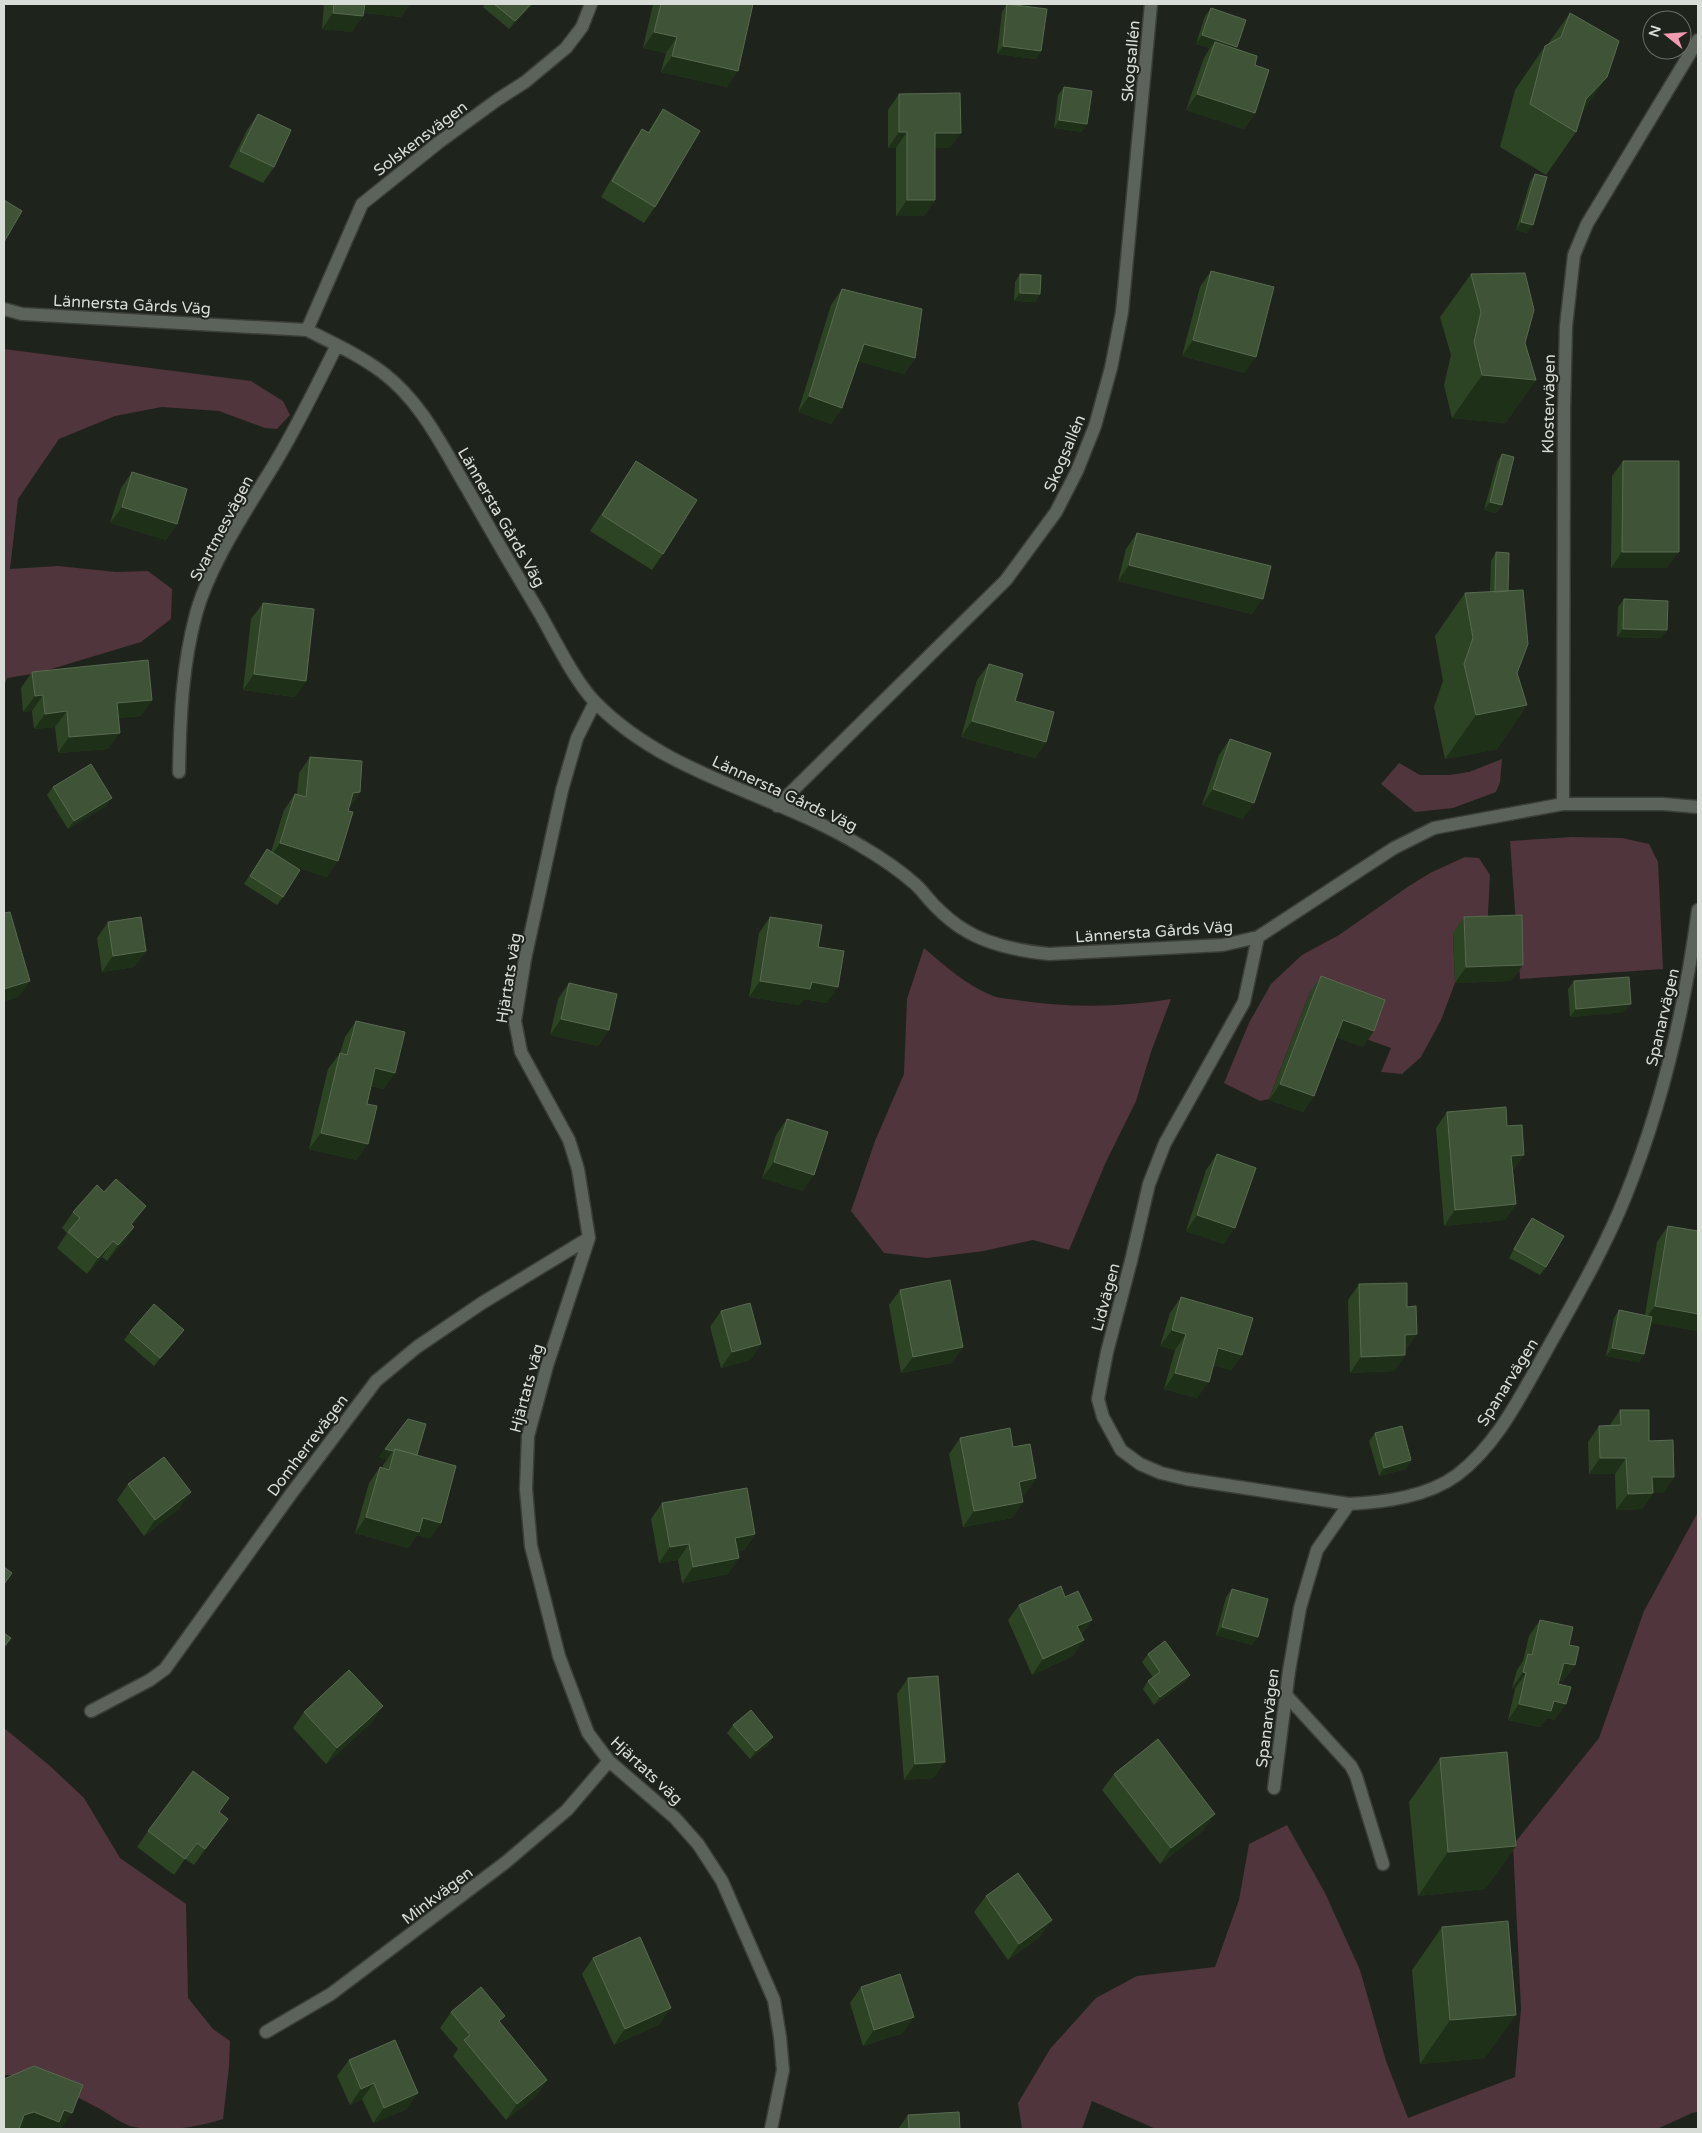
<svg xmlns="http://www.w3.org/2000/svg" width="1702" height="2133" font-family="'Varela Round',sans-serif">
	<rect width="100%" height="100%" fill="#1e231c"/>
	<path fill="#51353c" d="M4 349 251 381 283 401 290 415 277 429 265 428 219 411 162 407 115 416 59 439 18 499 10 569 58 566 116 572 148 571 172 589 171 619 141 642 38 673 7 678 4 686Z
		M1502 759 1500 782 1496 792 1453 808 1415 812 1381 784 1399 763 1420 775H1449L1469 772Z
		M1572 837 1622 838 1649 844 1658 862 1663 969 1520 979 1510 841Z
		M1465 857 1479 858 1490 875 1487 932 1453 933 1455 983 1441 1020 1421 1057 1402 1074 1381 1072 1391 1048 1366 1039 1310 992 1269 1099 1260 1101 1224 1083 1249 1023 1271 984 1302 955 1339 935 1409 886 1432 872Z
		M924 948C945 966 966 985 993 996 1001 999 1013 999 1023 1001 1072 1008 1122 1007 1171 999L1151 1052 1136 1101 1105 1164 1069 1250 1033 1240 984 1251 927 1258 884 1253 851 1211 875 1141 904 1074 907 999Z
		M1698 1512V2112L1692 2113 1657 2129H1156L1092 2101 1082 2129H1022L1018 2103 1050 2049 1096 1998 1137 1976 1215 1967 1239 1900 1249 1844 1287 1825 1325 1893 1360 1970 1386 2061 1408 2118 1515 2077 1521 2008 1513 1845 1599 1738 1644 1611Z
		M4 1728 50 1766 84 1798 120 1858 186 1904 188 1998 213 2029 230 2041 229 2067 223 2119C194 2128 160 2133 130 2126 119 2122 109 2114 100 2109 71 2093 36 2075 4 2075Z"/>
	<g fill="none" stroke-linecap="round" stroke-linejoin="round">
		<defs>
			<path id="service" d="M1286 1695 1351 1766 1356 1776 1383 1864"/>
			<path id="minor" d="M4 309 22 314 307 330C333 343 359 355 382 372 422 402 443 448 468 490 491 531 515 572 539 612 555 640 574 680 595 702 668 777 775 793 861 846 880 857 898 869 915 884 922 890 928 899 935 906 943 914 953 923 963 929 988 945 1019 951 1049 954L1223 945 1258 937 1394 848 1434 828 1563 804H1663L1698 807
				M307 330 362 204 438 143 497 100 525 82 566 48 582 27 591 4
				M595 702 577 738 562 790 525 959 515 1021 521 1052 569 1140 578 1169 589 1238 547 1366 528 1436 526 1489 531 1546 559 1656 588 1733 609 1761 675 1818 698 1844 722 1881 774 2000 780 2037 783 2070 771 2129
				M179 772C180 719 182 666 196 614 210 563 248 508 275 463 298 425 317 385 337 345
				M1563 804 1564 410 1566 326 1574 255 1587 224 1698 40
				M777 806 1006 580 1056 512 1077 471 1095 426 1111 368 1122 312 1151 4
				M1258 937 1244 1002 1165 1143 1149 1184 1131 1261 1107 1352 1098 1399 1103 1417 1121 1450 1140 1464 1161 1473 1186 1479 1349 1504
				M91 1711 150 1680 165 1669 291 1494 376 1381 417 1347 482 1303 589 1238
				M1274 1788 1289 1671 1300 1608 1317 1550 1349 1504C1385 1502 1427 1497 1457 1475 1497 1445 1521 1395 1545 1353 1574 1301 1604 1250 1626 1195 1663 1103 1685 1007 1698 910
				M266 2032 331 1994 506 1862 567 1810 609 1761"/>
		</defs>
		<use href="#service" stroke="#3a3e38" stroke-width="15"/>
		<use href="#minor" stroke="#3a3e38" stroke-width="15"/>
		<use href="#service" stroke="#5c635a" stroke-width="12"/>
		<use href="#minor" stroke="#5c635a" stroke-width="12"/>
	</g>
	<path fill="#2d4424" d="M324 4H410L401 17 364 13 352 32 322 29Z
		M485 4H533L509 29 483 7Z
		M653 4H753L727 87 661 72 666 53 643 48Z
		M1007 4 1036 59 997 54 1002 12Z
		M1211 8 1237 47 1236 49 1255 65V113L1244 129 1186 110 1204 58 1210 48 1196 44 1205 16Z
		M1570 13 1581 114 1576 132 1546 175 1500 147 1515 90 1545 46 1548 44Z
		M1064 87 1082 132 1054 128 1058 95Z
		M899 94 950 148H935V200L924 216H896V148H888V110Z
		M663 109 655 207 644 223 601 197 631 145 642 129 648 132Z
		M258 114 274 167 263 183 229 167 247 130Z
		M1535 174 1527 233 1516 230 1530 182Z
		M1211 271 1245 373 1182 356 1200 287Z
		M1020 274 1040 294 1035 302 1014 301 1015 282Z
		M1471 274 1525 343 1506 423 1452 418 1444 385 1451 355 1440 317Z
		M842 289 915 358 904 374 858 361 842 408 831 424 798 412 831 305Z
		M1502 454V505L1496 513 1484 510 1497 462Z
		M636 461 663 554 652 570 590 531Z
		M1623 461 1667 568H1611L1612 476Z
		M132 472 177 524 166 540 110 523 121 488Z
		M1137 533 1252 614 1118 581 1126 549Z
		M1496 552 1508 591 1517 673 1527 705 1497 749 1445 759 1434 707 1443 681 1435 636 1465 593 1490 592 1491 561Z
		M1624 599 1667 630 1661 638 1617 637 1618 607Z
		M263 603 306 681 295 697 243 690 251 619Z
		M989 664 1015 701 1046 742 1035 758 961 737 977 680Z
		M32 672 152 700 141 716 118 718 108 749 58 753 55 727 34 729 32 711 23 712 21 688Z
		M1230 739 1243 819 1202 805 1219 755Z
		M310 757 360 792 349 808 327 877 295 867 283 897 277 905 244 884 267 849 271 852 284 810 295 794H297L299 773Z
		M53 787 106 806 68 829 47 795Z
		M770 917 818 947 827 1003 804 999 799 1005 749 997 759 933Z
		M1464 917 1523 965 1511 981 1455 983 1453 933Z
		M108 922 146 951 134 967 102 972 97 938Z
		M1321 976 1363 1047 1336 1037 1314 1096 1303 1112 1269 1100 1310 992Z
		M1574 981 1625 1012 1570 1017 1568 989Z
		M569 983 609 1030 598 1046 550 1035 558 999Z
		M356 1021 384 1089 371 1086 367 1104 357 1160 309 1149 328 1069 340 1053 345 1037Z
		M1447 1112 1507 1126 1513 1171 1516 1204 1505 1220 1444 1226 1436 1128Z
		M787 1119 803 1191 762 1178 776 1135Z
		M1217 1154 1224 1244 1186 1231 1206 1170Z
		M73 1212 135 1222 132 1225 134 1227 123 1243 107 1261 102 1257 87 1274 57 1248 67 1233 62 1228Z
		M1532 1218 1546 1267 1540 1275 1509 1258 1526 1226Z
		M1668 1226 1698 1231V1331L1651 1323 1644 1354 1639 1362 1606 1356 1614 1318 1619 1310 1645 1315 1657 1242Z
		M1359 1284 1406 1350H1405V1355L1394 1371 1350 1373 1348 1300Z
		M900 1290 963 1347 951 1363 901 1373 889 1305Z
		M1181 1297 1242 1355 1231 1370 1213 1365 1197 1398 1164 1389 1175 1350 1160 1346 1170 1313Z
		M721 1311 761 1344 750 1360 721 1368 710 1327Z
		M184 1330 178 1338 154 1366 124 1340 130 1332Z
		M1620 1410 1649 1441 1674 1477 1663 1493H1653L1642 1509 1616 1510 1615 1474H1589L1588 1442 1599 1426 1610 1425Z
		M408 1419 417 1455 441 1523 430 1538 417 1535 408 1548 355 1533 369 1483 380 1467 383 1468V1465L387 1460 379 1457Z
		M1375 1433 1411 1460 1406 1469 1379 1476 1369 1441Z
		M960 1438 1013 1447 1036 1478 1025 1494 1022 1495 1023 1502 1012 1518 963 1527 949 1454Z
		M128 1484 180 1508 144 1536 117 1500Z
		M662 1503 755 1534 744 1550 737 1551 728 1574 682 1583 678 1560 659 1563 651 1519Z
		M1232 1589 1252 1645 1216 1635 1226 1597Z
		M1065 1597 1092 1620 1081 1635 1073 1656 1032 1675 1008 1620 1019 1605Z
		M1540 1620 1569 1645 1575 1665 1563 1681 1559 1680 1555 1720 1547 1718 1540 1727 1508 1720 1515 1689 1512 1688 1517 1670 1523 1661 1529 1636Z
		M1148 1654 1190 1675 1184 1683 1154 1705 1143 1689 1148 1681 1153 1677 1142 1662Z
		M908 1678 934 1778 904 1780 897 1694Z
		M383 1706 372 1722 326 1764 293 1728 304 1712Z
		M733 1725 773 1737 768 1745 750 1759 727 1733Z
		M1440 1758 1516 1846 1485 1889 1418 1896 1409 1802Z
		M1114 1774 1204 1830 1160 1864 1102 1790Z
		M219 1812 228 1819 216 1835 194 1865 185 1859 174 1875 137 1847 148 1831Z
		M986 1896 1041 1936 1008 1960 974 1912Z
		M1442 1927 1485 2058 1420 2064 1412 1970Z
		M593 1958 660 2024 614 2045 582 1974Z
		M861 1987 903 2033 863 2046 850 2003Z
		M451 2012 500 2023 547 2080 536 2096 506 2120 453 2056 458 2049 440 2028Z
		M349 2060 407 2109 373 2123 362 2099 350 2105 337 2076Z
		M908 2115 960 2129H898Z"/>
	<path fill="#1f3018" d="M360 4H410L401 17 355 12Z
		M531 4H533L509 29 515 21Z
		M333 13 363 16 352 32 322 29Z
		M654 32 677 37 666 53 643 48Z
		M1202 35 1237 47 1232 55 1215 42 1210 48 1196 44Z
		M1003 46 1041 51 1036 59 997 54Z
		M672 56 738 71 727 87 661 72Z
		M1607 77 1577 120 1586 99Z
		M1197 94 1255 113 1244 129 1186 110Z
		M1059 120 1087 124 1082 132 1054 128Z
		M899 132H907L896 148H888Z
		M935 133H961L950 148H924Z
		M907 200H935L924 216H896Z
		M1521 222 1533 225 1527 233 1516 230Z
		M1020 293 1040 294 1035 302 1014 301Z
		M1193 340 1256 357 1245 373 1182 356Z
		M864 344 915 358 904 374 853 360Z
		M1482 375 1536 380 1506 423 1452 418Z
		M809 396 842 408 831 424 798 412Z
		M1490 502 1502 505 1496 513 1484 510Z
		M122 507 177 524 166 540 110 523Z
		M1622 552H1679L1667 568H1611Z
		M1129 565 1263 599 1252 614 1118 581Z
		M1623 629 1667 630 1661 638 1617 637Z
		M254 674 306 681 295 697 243 690Z
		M43 695 32 711 23 712 35 696Z
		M152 700 141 716 106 719 117 703Z
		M1527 705 1497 749 1445 759 1476 715Z
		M67 711 55 727 34 729 45 714Z
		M972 721 1046 742 1035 758 961 737Z
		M120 733 108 749 58 753 69 737Z
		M1213 789 1254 803 1243 819 1202 805Z
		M360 792 349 808 353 793Z
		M112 798 106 806 68 829 74 821Z
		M280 843 338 861 327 877 269 859Z
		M146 951 134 967 102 972 113 956Z
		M1523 965 1511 981 1455 983 1466 967Z
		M30 981 19 997 4 1002V989Z
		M760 981 812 982 838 987 827 1003 804 999 799 1005 749 997Z
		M1631 1004 1625 1012 1570 1017 1576 1009Z
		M561 1019 609 1030 598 1046 550 1035Z
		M1343 1020 1374 1031 1363 1047 1332 1036Z
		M375 1068 395 1073 384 1089 364 1084Z
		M1280 1084 1314 1096 1303 1112 1269 1100Z
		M321 1133 368 1144 357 1160 309 1149Z
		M1524 1155 1513 1171 1511 1156Z
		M774 1162 814 1175 803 1191 762 1178Z
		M1516 1204 1505 1220 1444 1226 1455 1210Z
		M146 1206 135 1222 119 1240 131 1224Z
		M1197 1215 1235 1228 1224 1244 1186 1231Z
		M134 1227 123 1243 107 1261 118 1245Z
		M113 1241 102 1257 87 1274 98 1258Z
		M1655 1306 1698 1314V1331L1643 1322Z
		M184 1330 178 1338 154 1366 160 1358Z
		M1172 1330 1186 1334 1175 1350 1160 1346Z
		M1417 1334 1406 1350 1393 1351 1405 1335Z
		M761 1344 750 1360 721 1368 732 1352Z
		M963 1347 951 1363 901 1373 913 1357Z
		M1218 1348 1242 1355 1231 1370 1207 1363Z
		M1612 1348 1644 1354 1639 1362 1606 1356Z
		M1405 1355 1394 1371 1350 1373 1361 1357Z
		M1175 1373 1209 1382 1197 1398 1164 1389Z
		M385 1449 393 1451 387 1460 379 1457Z
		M1600 1458H1626L1615 1474H1589Z
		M1411 1460 1406 1469 1379 1476 1384 1468Z
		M1652 1477H1674L1663 1493H1641Z
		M1036 1478 1025 1494 1008 1498 1019 1482Z
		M191 1492 180 1508 144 1536 155 1520Z
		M1653 1493 1642 1509 1616 1510 1628 1494Z
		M1023 1502 1012 1518 963 1527 974 1511Z
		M366 1517 423 1518 441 1523 430 1538 417 1535 408 1548 355 1533Z
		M755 1534 744 1550 724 1554 735 1538Z
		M689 1544 678 1560 659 1563 670 1547Z
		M739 1558 728 1574 682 1583 693 1567Z
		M1092 1620 1080 1636 1077 1626Z
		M1222 1627 1258 1637 1252 1645 1216 1635Z
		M1084 1640 1073 1656 1032 1675 1043 1659Z
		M1564 1663 1575 1665 1563 1681 1552 1679Z
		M1523 1672 1526 1673 1515 1689 1512 1688Z
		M1190 1675 1184 1683 1154 1705 1160 1697Z
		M1554 1701 1566 1704 1555 1720 1547 1718 1540 1727 1508 1720 1519 1704Z
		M383 1706 372 1722 326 1764 337 1748Z
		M773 1737 768 1745 750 1759 756 1751Z
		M945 1762 934 1778 904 1780 915 1764Z
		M1215 1814 1204 1830 1160 1864 1171 1848Z
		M228 1819 216 1835 194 1865 205 1849Z
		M1516 1846 1485 1889 1418 1896 1448 1852Z
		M1052 1920 1041 1936 1008 1960 1019 1944Z
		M671 2008 660 2024 614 2045 625 2029Z
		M1516 2015 1485 2058 1420 2064 1450 2020Z
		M914 2017 903 2033 863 2046 874 2030Z
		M547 2080 536 2096 506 2120 517 2104Z
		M374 2083 362 2099 350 2105 361 2089Z
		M418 2093 407 2109 373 2123 384 2108Z
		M64 2110 72 2113 61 2129 56 2127 54 2129H27L23 2128 18 2129 24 2115 34 2112Z"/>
	<path fill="#3f5437" stroke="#586a50" d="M334 4H365L363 16 333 13Z
		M494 4H531L515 21Z
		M661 4H753L738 71 672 56 677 37 654 32Z
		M1007 4 1047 9 1041 51 1003 46Z
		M1211 8 1246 20 1237 47 1202 35Z
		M1570 13 1619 41 1607 77 1586 99 1576 132 1530 104 1545 46 1561 37Z
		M1215 42 1257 56 1255 65 1269 70 1255 113 1197 94Z
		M1064 87 1092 91 1087 124 1059 120Z
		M960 93 961 133H935V200H907V132H899V94Z
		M663 109 700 131 655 207 612 181 642 129 649 133Z
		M258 114 291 130 274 167 240 151Z
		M1535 174 1547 177 1533 225 1521 222Z
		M4 200 22 211 4 242Z
		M1211 271 1274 287 1256 357 1193 340Z
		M1525 273 1534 310 1525 343 1536 380 1482 375 1474 342 1481 312 1471 274Z
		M1020 274 1041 275 1040 294 1020 293Z
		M842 289 922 309 915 358 864 344 842 408 809 396Z
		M1502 454 1514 457 1502 505 1490 502Z
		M636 461 697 500 663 554 602 515Z
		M1623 461H1679V552H1622Z
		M132 472 187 489 177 524 122 507Z
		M1137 533 1271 566 1263 599 1129 565Z
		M1496 552 1509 553 1508 591 1495 592Z
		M1523 590 1528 644 1517 673 1527 705 1476 715 1464 664 1473 638 1465 593Z
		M1624 599 1668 601 1667 630 1623 629Z
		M263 603 314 609 306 681 254 674Z
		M148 660 152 700 117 703 120 733 69 737 67 711 45 714 43 695 35 696 32 672Z
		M989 664 1023 674 1015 701 1054 712 1046 742 972 721Z
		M1230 739 1271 753 1254 803 1213 789Z
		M310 757 362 761 360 792 353 793 348 811 353 812 338 861 280 843 295 794 306 797Z
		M91 764 112 798 74 821 53 787Z
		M267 849 300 870 283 897 250 876Z
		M10 912 30 981 4 989V913Z
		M1522 915 1523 965 1466 967 1464 917Z
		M141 917 146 951 113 956 108 922Z
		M770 917 822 925 818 947 844 951 838 987 812 982 810 989 760 981Z
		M1321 976 1385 1000 1374 1031 1343 1020 1314 1096 1280 1084Z
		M1629 977 1631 1004 1576 1009 1574 981Z
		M569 983 617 994 609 1030 561 1019Z
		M356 1021 405 1032 395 1073 375 1068 367 1104 377 1106 368 1144 321 1133 340 1053 347 1055Z
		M1506 1107 1507 1126 1522 1125 1524 1155 1511 1156 1516 1204 1455 1210 1447 1112Z
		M787 1119 828 1132 814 1175 774 1162Z
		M1217 1154 1256 1168 1235 1228 1197 1215Z
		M116 1179 146 1206 131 1224 134 1227 118 1245 113 1241 98 1258 68 1232 80 1218 73 1212 97 1185 104 1192Z
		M1532 1218 1564 1236 1546 1267 1514 1249Z
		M1668 1226 1698 1231V1314L1655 1306Z
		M950 1280 963 1347 913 1357 900 1290Z
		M1407 1283V1307L1416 1306 1417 1334 1405 1335V1355L1361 1357 1359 1284Z
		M1181 1297 1253 1318 1242 1355 1218 1348 1209 1382 1175 1373 1186 1334 1172 1330Z
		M750 1303 761 1344 732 1352 721 1311Z
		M154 1304 184 1330 160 1358 130 1332Z
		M1619 1310 1652 1317 1644 1354 1612 1348Z
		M1620 1410H1649V1441L1673 1440 1674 1477H1652L1653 1493 1628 1494 1626 1458H1600L1599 1426 1621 1425Z
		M408 1419 426 1424 417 1455 395 1449 393 1451 385 1449Z
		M1402 1426 1411 1460 1384 1468 1375 1433Z
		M1010 1428 1013 1447 1030 1444 1036 1478 1019 1482 1023 1502 974 1511 960 1438Z
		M395 1449 456 1466 441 1523 423 1518 419 1532 366 1517 380 1467 389 1470Z
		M164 1457 191 1492 155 1520 128 1484Z
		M747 1488 755 1534 735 1538 739 1558 693 1567 689 1544 670 1547 662 1503Z
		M4 1567 12 1573 4 1584Z
		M1061 1586 1065 1597 1078 1591 1092 1620 1077 1626 1084 1640 1043 1659 1019 1605Z
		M1232 1589 1268 1599 1258 1637 1222 1627Z
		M1540 1620 1573 1627 1569 1645 1579 1647 1575 1665 1564 1663 1558 1684 1571 1687 1566 1704 1554 1701 1551 1711 1519 1704 1526 1673 1523 1672 1528 1654 1532 1655Z
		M4 1633 11 1638 4 1647Z
		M1165 1641 1190 1675 1160 1697 1148 1681 1160 1672 1148 1654Z
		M349 1670 383 1706 337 1748 304 1712Z
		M938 1676 945 1762 915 1764 908 1678Z
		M751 1710 773 1737 756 1751 733 1725Z
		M1158 1739 1215 1814 1171 1848 1114 1774Z
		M1507 1752 1516 1846 1448 1852 1440 1758Z
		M193 1771 229 1798 219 1812 228 1819 205 1849 197 1843 185 1859 148 1831Z
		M1018 1873 1052 1920 1019 1944 986 1896Z
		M1508 1921 1516 2015 1450 2020 1442 1927Z
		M640 1937 671 2008 625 2029 593 1958Z
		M900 1974 914 2017 874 2030 861 1987Z
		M481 1987 505 2016 499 2021 547 2080 517 2104 464 2040 470 2035 451 2012Z
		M395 2040 418 2093 384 2108 374 2083 361 2089 349 2060Z
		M34 2066 83 2085 72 2113 64 2110 59 2122 34 2112 24 2115 19 2129H4V2079Z
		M959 2112 960 2129H909L908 2115Z"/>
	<g text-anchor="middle" stroke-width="4" stroke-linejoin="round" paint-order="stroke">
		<g font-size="16" fill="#d9ddd8" stroke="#1e231c">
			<text transform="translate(1130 61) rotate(-85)" y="6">Skogsallén</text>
			<text transform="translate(420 138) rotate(-37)" y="6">Solskensvägen</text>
			<text transform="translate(132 304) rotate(3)" y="6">Lännersta Gårds Väg</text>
			<text transform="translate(1548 404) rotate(-89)" y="6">Klostervägen</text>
			<text transform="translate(1064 453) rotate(-67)" y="6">Skogsallén</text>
			<text transform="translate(502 517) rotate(60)" y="6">Lännersta Gårds Väg</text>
			<text transform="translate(221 528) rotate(-62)" y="6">Svartmesvägen</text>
			<text transform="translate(785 793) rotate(25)" y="6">Lännersta Gårds Väg</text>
			<text transform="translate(1154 931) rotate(-4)" y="6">Lännersta Gårds Väg</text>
			<text transform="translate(508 978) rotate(-81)" y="6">Hjärtats väg</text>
			<text transform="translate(1662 1017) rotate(-77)" y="6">Spanarvägen</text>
			<text transform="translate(1105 1297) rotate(-75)" y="6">Lidvägen</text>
			<text transform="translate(1507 1382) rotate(-58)" y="6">Spanarvägen</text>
			<text transform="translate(526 1388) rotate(-75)" y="6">Hjärtats väg</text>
			<text transform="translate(307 1445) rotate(-53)" y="6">Domherrevägen</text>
			<text transform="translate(1267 1718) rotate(-83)" y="6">Spanarvägen</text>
			<text transform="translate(647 1770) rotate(43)" y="6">Hjärtats väg</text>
			<text transform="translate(437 1895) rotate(-37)" y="6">Minkvägen</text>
		</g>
	</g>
	<rect width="1702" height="2133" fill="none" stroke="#d9ddd8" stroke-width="10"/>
	<g transform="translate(1667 35) rotate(287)"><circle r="24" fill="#1e231c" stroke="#696d67"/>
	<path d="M0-4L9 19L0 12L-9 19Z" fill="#f29ab0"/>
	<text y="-8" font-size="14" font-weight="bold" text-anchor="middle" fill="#d9ddd8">N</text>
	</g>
</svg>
